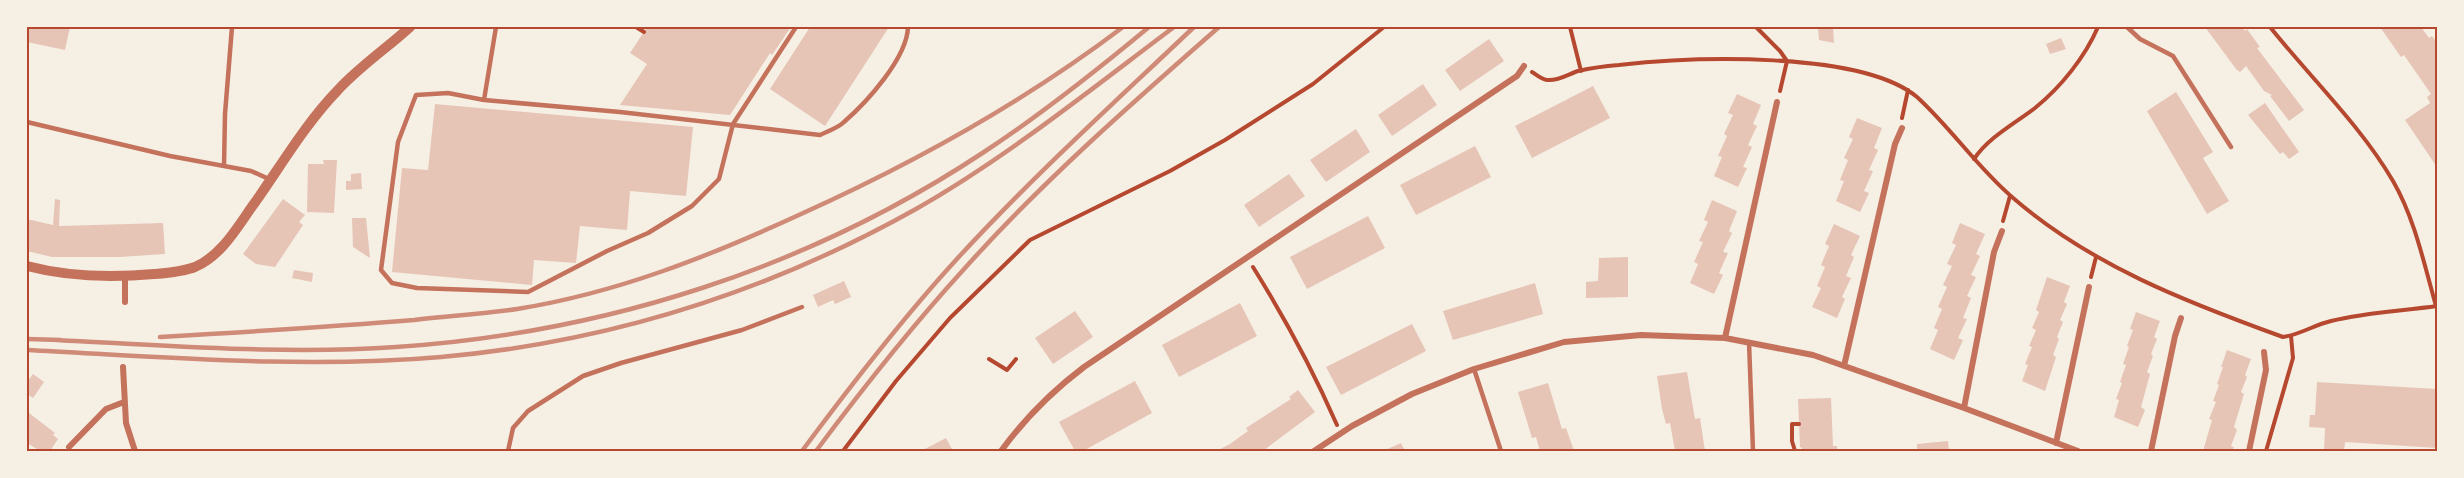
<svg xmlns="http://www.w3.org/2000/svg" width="2464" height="478" font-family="Barlow,sans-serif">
	<rect width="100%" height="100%" fill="#f6efe4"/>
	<path fill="#e6c5b7" d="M27 27H70L65 50 27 42Z
		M647 27H791L772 55 770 53 730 115 620 105 647 64 630 53Z
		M810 27H889L825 126 770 89Z
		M1818 27H1833L1834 43 1819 40Z
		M2205 27H2242L2245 31 2247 29 2260 47 2257 48 2304 110 2289 121 2270 96 2272 95 2264 91 2246 66 2240 72 2236 69Z
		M2380 27H2421L2429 38 2432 36 2437 43V167L2405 120 2430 103 2427 97 2431 94 2404 55 2401 57Z
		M2061 38 2066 49 2050 54 2046 44Z
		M1489 39 1504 61 1460 91 1445 70Z
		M1423 84 1437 105 1392 136 1378 115Z
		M1593 86 1610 118 1532 158 1515 126Z
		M2176 92 2213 152 2203 158 2229 201 2207 214 2147 111Z
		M1737 94 1761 105 1753 124 1757 126 1748 145 1752 147 1743 167 1747 168 1738 187 1714 176 1722 157 1718 156 1727 136 1724 134 1733 115 1728 113Z
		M2265 103 2299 152 2289 159 2283 152 2280 154 2248 115Z
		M435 104 693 127 686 196 630 191 627 230 580 226 576 263 534 260 532 285 392 272 402 168 428 170Z
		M1857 118 1882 128 1874 148 1878 150 1869 170 1873 171 1864 191 1869 193 1860 212 1836 201 1844 181 1840 180 1848 160 1844 158 1853 139 1849 137Z
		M1356 129 1370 152 1326 182 1310 160Z
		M1475 146 1491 177 1416 215 1400 185Z
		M323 160H337L334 213 307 212 308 164H324Z
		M361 173 362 189 346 190V181H351V174Z
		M1289 174 1305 196 1259 227 1244 205Z
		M55 199 60 200 59 226 163 223 165 254 120 257H52L27 251V219L53 225Z
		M283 199 305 215 299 222 303 225 275 267 256 264 243 254Z
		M1712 200 1737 211 1729 231 1732 233 1723 252 1728 253 1719 273 1723 275 1714 294 1690 283 1698 264 1694 262 1703 242 1699 241 1708 222 1704 220Z
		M1368 216 1385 248 1307 289 1290 257Z
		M352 218H366L370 258 353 247Z
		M1960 223 1985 234 1976 254 1980 256 1971 275 1976 277 1967 296 1971 298 1963 318 1967 319 1958 338 1963 340 1954 360 1930 349 1938 330 1934 328 1942 309 1938 307 1947 287 1943 285 1952 266 1947 264 1956 245 1952 243Z
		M1834 224 1860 236 1851 255 1854 257 1846 276 1851 278 1842 297 1845 299 1837 318 1812 307 1821 288 1817 286 1825 267 1821 265 1829 246 1825 244Z
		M1628 257V297L1586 298V282L1598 281 1599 258Z
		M294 270 313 273 312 282 292 278Z
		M2047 277 2070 286 2064 302 2067 304 2060 320 2063 322 2057 337 2059 339 2053 355 2056 357 2045 391 2022 381 2028 365 2025 364 2032 347 2029 346 2036 330 2032 328 2039 312 2036 310Z
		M844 281 851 297 835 304 833 300 818 307 813 295Z
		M1535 283 1543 314 1453 340 1443 311Z
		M1240 303 1257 336 1179 377 1162 345Z
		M1075 311 1093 337 1053 364 1035 338Z
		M2136 312 2160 321 2154 337 2157 339 2151 354 2153 356 2147 372 2150 374 2141 407 2145 410 2138 427 2114 417 2119 400 2116 399 2122 383 2120 382 2126 365 2123 364 2129 347 2127 346 2133 330 2130 329Z
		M1412 324 1426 351 1341 395 1326 367Z
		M2227 350 2251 359 2245 375 2247 377 2241 392 2244 394 2234 427 2237 430 2231 446 2234 447 2232 451H2203L2212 420 2209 419 2216 402 2213 401 2219 385 2217 384 2223 367H2221Z
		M1687 372 1695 419 1700 418 1705 451H1675L1670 423 1666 424 1662 409 1657 376Z
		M33 374 44 382 33 398 27 394V382Z
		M1135 381 1152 413 1083 451H1075L1059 422Z
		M2317 382 2437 389V448L2345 442 2344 451H2324L2325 428 2309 427 2310 415H2315Z
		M1548 383 1562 429 1566 428 1574 451H1540L1536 437 1532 438 1518 392Z
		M1298 390 1315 412 1272 444 1263 451H1216L1230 444 1248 431 1246 428 1291 399 1289 397Z
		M1831 398 1833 446H1837V451H1802V448L1800 447 1798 399Z
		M29 413 55 433 53 435 58 439 50 451H40L27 443Z
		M946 438 953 451H921Z
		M1948 441 1949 451H1917V444Z
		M1401 443 1405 451H1383Z"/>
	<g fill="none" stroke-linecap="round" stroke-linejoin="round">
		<path stroke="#b5482f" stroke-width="4" d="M636 27 644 32
			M1570 27 1581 71
			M1756 27 1780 51 1787 61 1780 91
			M2270 27C2310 77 2361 126 2393 181 2415 219 2424 264 2436 306
			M1532 72C1537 75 1542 80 1548 80 1558 81 1569 74 1578 71 1591 68 1606 66 1619 65 1691 57 1860 50 1917 97 1951 128 1977 167 2012 197 2090 265 2186 302 2283 337 2299 335 2314 325 2331 321 2366 312 2402 311 2437 306
			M1902 118 1908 90
			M1974 159C1989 137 2014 124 2035 108 2061 87 2085 57 2098 27
			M2003 221 2010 196
			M1253 267C1286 320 1312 368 1337 425
			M2091 277 2096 257
			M989 359 1007 370 1016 359
			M843 451 896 381 950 318 1030 240 1170 171 1225 140 1313 84 1384 27
			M1795 451 1792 441V424H1799
			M2266 451 2293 358 2291 336"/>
		<path stroke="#c5725c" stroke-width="4.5" d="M496 27 484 100 620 112 820 135C828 131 838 128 844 122 867 102 907 58 908 27
			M2127 27 2140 39 2173 56 2231 147
			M484 100 448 93 416 95 398 142 381 270 392 283 417 288 528 292 607 251 648 233 692 206 719 179 733 124 796 27
			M27 122 170 156 251 171 269 179
			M224 166 225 114 232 27
			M1749 342 1753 451
			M1474 369 1501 451
			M508 451 513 428 528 411 583 376 621 363 742 330 802 307"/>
		<path stroke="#c5725c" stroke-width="6" d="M125 302V276
			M1725 338 1777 102
			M1844 366 1895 144 1902 128
			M123 367 126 423 135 451
			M1964 408 1994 252 2002 231
			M2056 443 2089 287
			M69 447 106 409 124 402
			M1001 451C1025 418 1051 392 1084 367L1517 76 1524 66
			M1314 451 1352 426 1412 394 1474 369 1564 342 1641 335 1725 338 1813 355 1964 408 2078 451
			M2151 451 2175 336 2181 318
			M2249 451 2266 370 2264 352"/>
		<path stroke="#c5725c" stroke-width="10" d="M27 266C69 277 111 278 154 274 167 273 182 272 195 267 223 255 239 224 256 201 282 164 306 123 338 90 359 67 387 48 410 27"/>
		<path stroke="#cf8b77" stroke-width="4.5" d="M160 337C245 332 329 327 414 320 448 316 483 314 517 309 617 293 710 256 801 214 914 163 1024 102 1123 27
			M27 339 61 340
			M54 340C167 345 283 355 396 347 605 333 809 268 984 152 1042 114 1096 71 1149 27
			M27 350C164 357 304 369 441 357 611 342 768 292 916 209 1007 157 1090 90 1174 27
			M802 451C851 385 901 320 956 260 1031 178 1114 103 1194 27
			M816 451C863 388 912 326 965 268 1043 181 1131 104 1219 27"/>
	</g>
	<rect width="2464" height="478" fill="none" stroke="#f6efe4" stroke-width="57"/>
	<rect x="28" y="28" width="2408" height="422" fill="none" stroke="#b5482f" stroke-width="2"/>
</svg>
